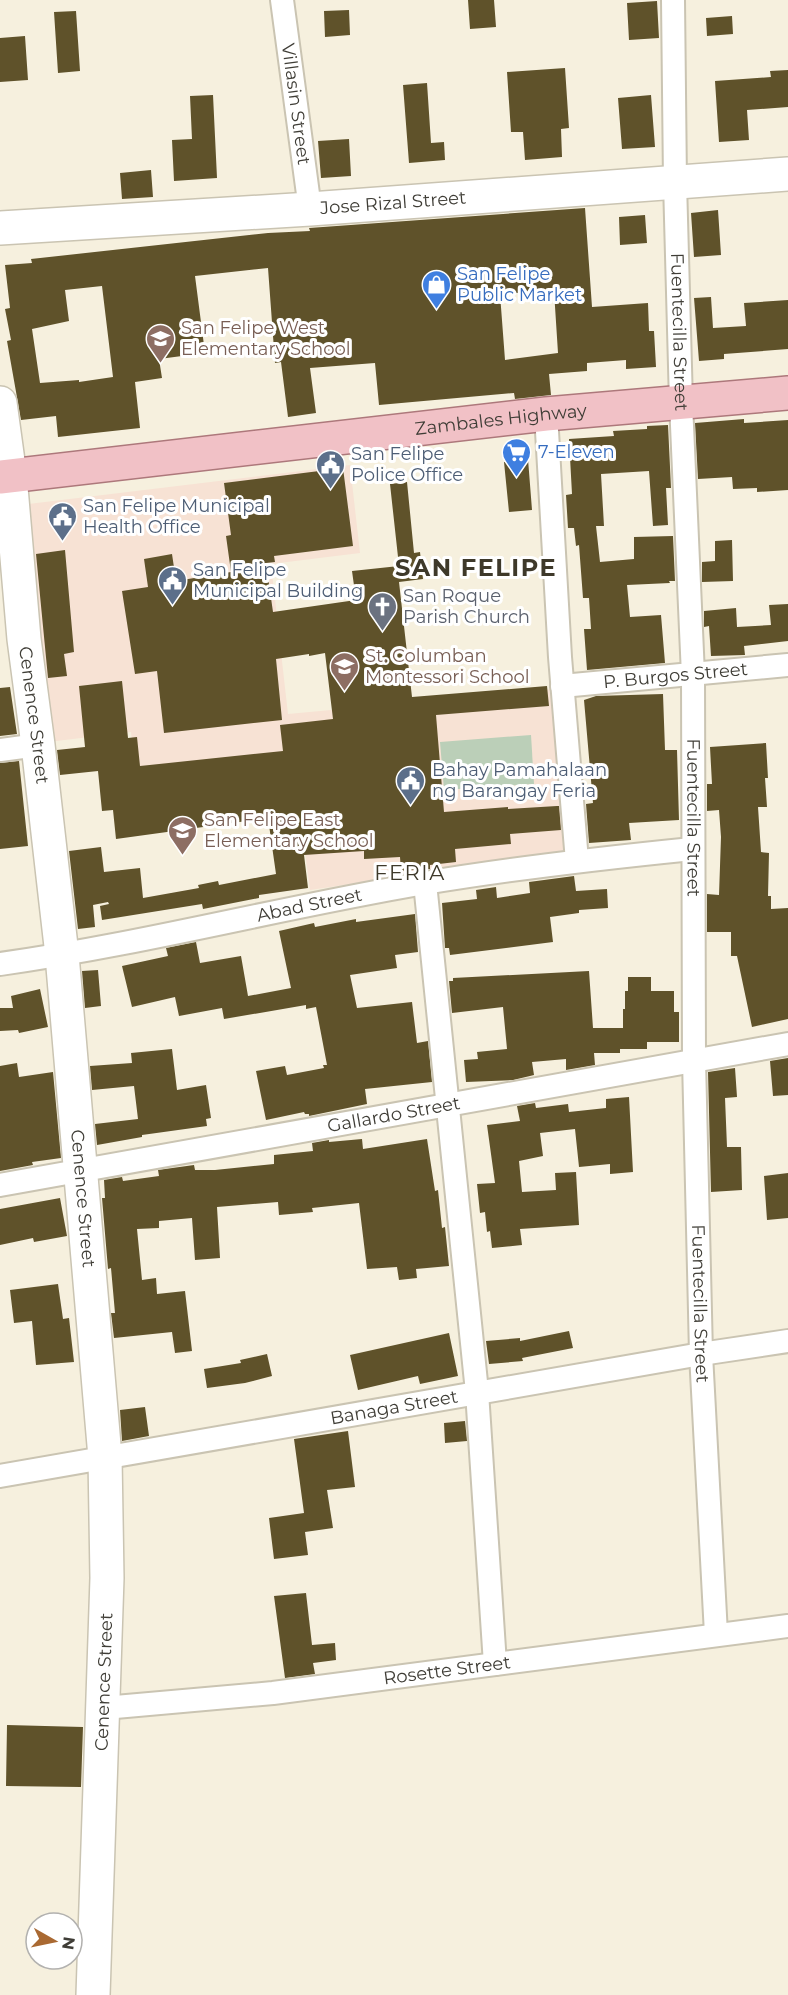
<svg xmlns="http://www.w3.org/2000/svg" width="788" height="1995" font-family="Montserrat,sans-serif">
	<rect width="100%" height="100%" fill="#f6f0de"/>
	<path fill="#f7e2d4" d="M350 465 360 553 271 564 288 714 554 689 570 852 310 890 297 791 139 809 131 732 48 742 20 505Z"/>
	<path fill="#bbcfb8" d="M531 735 534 784 444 790 440 742Z"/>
	<path fill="#5f522a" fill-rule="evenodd" d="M468 0H494L496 27 470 29Z
		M657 1 659 38 629 40 627 3Z
		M349 10 350 35 325 37 324 11Z
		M76 11 80 71 58 73 54 12Z
		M732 16 733 34 707 36 706 18Z
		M25 36 28 80 0 82V38Z
		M565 68 569 128 561 129 562 157 525 160 523 132H511L507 72Z
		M788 70V107L747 110 749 140 719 142 715 81 771 77 770 71Z
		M427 83 431 143 444 142 445 160 409 163 403 85Z
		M213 95 217 178 174 181 172 140 192 139 190 96Z
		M651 95 655 147 622 149 618 98Z
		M349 139 351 176 321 178 318 141Z
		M151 170 153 197 122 199 120 173Z
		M585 208 592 307 648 303 649 331H654L656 367 626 369V360L587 363V371L549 374 551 395 515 399 514 393 379 405 375 363 310 368 316 413 288 417 281 362 275 363 268 268 195 276 205 353 159 359 162 378 135 382 140 428 58 437 56 416 21 420 7 341 11 340 5 309 10 308 5 265 32 263 31 259 268 233 310 231 309 228ZM102 286 113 377 79 382V380L40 383 32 329 69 321 65 290ZM554 291 558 353 505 360 500 294Z
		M718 210 721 255 694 257 691 213Z
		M645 215 647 243 620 245 619 217Z
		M711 297 713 328 746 326 744 303 788 300V349L724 354V359L699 361 694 298Z
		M744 419V423L788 420V490L757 492V488L733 489 732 477 698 479 695 423Z
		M668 425 671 488H666L668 525 653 526 649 471 601 474 604 526H596L600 562 634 559V537L673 536 675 581H669L670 583 627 585 630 617 661 615 665 663 587 670 584 629H591L589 598H583L579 545 576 546 574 528H568L566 495 572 494 569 439 614 436 613 431 647 429V426Z
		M528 459 532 510 509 512 504 462Z
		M343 468 353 546 274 556 275 562 266 563 273 612 356 600 352 571 399 566 390 484 407 482 414 553 420 552 423 579 399 582 412 697 547 686 549 706 436 715 444 812 508 807V809L557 806H559L561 830 510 834 511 844 455 849 456 862 430 865V869H427L401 871 400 857 364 859V851L304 855 308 888 259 895V898L203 909 202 904 102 920 100 906 109 904 108 902 93 905 95 927 78 929 69 851 101 847 104 872 140 868 143 898 199 888 198 885 218 881 219 885 276 874 268 818 116 839 113 810 102 811 98 771 60 775 57 750 85 747 79 686 122 681 128 738 137 737 140 766 283 751 280 725 333 719 325 653 309 656V654L276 659 282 720 164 733 157 671 135 674 122 591 148 587 144 559 172 554 176 581 231 572 226 536 231 535 224 483Z
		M732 540 733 581 702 582V562L715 561V541Z
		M65 550 74 652 64 654 67 676 48 678 36 554Z
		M788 604V641L744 646 745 655 711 656 709 626 704 627V611L736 608 737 627 771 625 769 605Z
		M10 687 17 734 0 736V688Z
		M663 694 665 750H677L679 820 629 823 631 840 589 843 586 804 593 803 584 700 596 696Z
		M766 743 768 778H765L767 807H758L761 852 769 853 768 896H771V909L788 908V1019L752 1027 737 956H731V932H707V894L719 895 721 837 719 810 707 811V784H712L710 747Z
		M19 761 28 846 0 849V763Z
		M574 876 576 891 607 889 608 908 579 910V913L550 917 553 942 450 955 449 948H445L442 903 477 899 476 890 496 887 497 898 530 893 529 882Z
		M415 914 418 952 395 955 397 968 350 975 357 1008 412 1002 417 1043 428 1041 432 1082 365 1089 367 1104 309 1116V1114H305L304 1112 266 1120 256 1071 285 1066 287 1075 324 1068 323 1065H327L316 1007 306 1009V1005L224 1019 222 1008 179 1016 175 997 132 1007 122 966 168 956 166 948 196 942 200 963 241 956 248 996 291 988 279 931 314 923 315 927 356 919V922Z
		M98 970 101 1006 85 1008 82 971Z
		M589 971 593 1028H623V1009H625V991H628V977H651V991H674V1012H679V1042H647V1049H620V1053H594L595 1065 566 1070V1059L532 1062 534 1075 530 1076 513 1080 466 1082 464 1060 478 1059 477 1052 507 1049 503 1007 452 1013 449 981H453V978Z
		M40 989 48 1027 19 1033 18 1030 0 1031V1008H13L11 996Z
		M172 1049 177 1090 206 1085 211 1118 206 1119 207 1126 142 1135V1137L97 1145 95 1124 138 1119 134 1086 92 1090 90 1066 132 1063 131 1053Z
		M788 1058V1095L773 1096 770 1061Z
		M17 1063 19 1077 53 1072 61 1158 32 1162 33 1165 0 1171V1066Z
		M735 1068 737 1097 725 1098 727 1147H741L742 1190 711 1192 708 1072Z
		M629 1097 633 1172 610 1174V1164L579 1167 575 1129 540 1133 543 1156 519 1161 522 1192 556 1190 555 1173 576 1172 579 1225 520 1229 522 1245 492 1248 490 1231 487 1232 485 1212 480 1213 477 1184 495 1183 487 1125 520 1121 517 1106 535 1103 536 1108 568 1104 569 1112 606 1108V1099Z
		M362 1139 363 1149 427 1139 435 1191 438 1190 442 1228 445 1227 449 1266 416 1269 417 1278 399 1280 397 1267 367 1269 359 1203 312 1208 313 1212 279 1215 278 1202 217 1207 220 1258 195 1260 192 1218 159 1221V1228L137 1229 142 1280 156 1278 157 1294 185 1291 192 1351 175 1353 172 1332 114 1338 111 1313H115L111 1268 108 1269 102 1198H105L104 1180 122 1177 123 1181 159 1176 158 1170 194 1165 195 1170H215L274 1164V1155L313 1151 312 1143 329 1140V1142Z
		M788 1173V1218L767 1220 764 1176Z
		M60 1198 67 1236 34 1242 33 1238 0 1245V1209Z
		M58 1284 63 1319 69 1318 74 1362 36 1365 32 1321 14 1323 10 1290Z
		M569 1331 573 1348 522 1358 523 1361 489 1364 486 1341 520 1338V1341Z
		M449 1333 458 1376 420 1384 418 1376 358 1390 350 1355Z
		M267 1354 272 1376 245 1383 207 1388 204 1369 241 1363 240 1360Z
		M145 1407 149 1436 122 1441 120 1410Z
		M465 1421 467 1441 445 1443 444 1423Z
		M348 1431 355 1487 327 1490 333 1528 305 1532 308 1555 274 1559 269 1518 304 1513 294 1439Z
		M306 1593 312 1645 335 1643 336 1660 313 1663 315 1674 285 1678 274 1596Z
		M7 1725 83 1727 81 1787 6 1786Z"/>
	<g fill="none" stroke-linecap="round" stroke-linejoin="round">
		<defs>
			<g id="street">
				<path id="s1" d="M282 0 310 209"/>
				<path id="s2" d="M673 0 675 182 681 403 693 675 694 1060 701 1354 716 1634"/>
				<path d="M546 414 560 657 577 861"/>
				<path id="s3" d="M562 686 788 665"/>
				<path d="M0 750 38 745"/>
				<path d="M425 883 477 1392 495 1664"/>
				<path id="s4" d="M0 964C143 944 283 907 425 883 514 868 603 858 692 849"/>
				<path id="s5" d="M0 1185 788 1044"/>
				<path id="s6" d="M0 1476 701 1354 788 1341"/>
				<path id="s7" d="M104 1708 273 1693 788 1626"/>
			</g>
			<g id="secondary">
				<path id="s8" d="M0 228 310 209 788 174"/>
				<path id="s9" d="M0 403 10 476 24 639 38 745 62 955 105 1457 107 1578 93 1995"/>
			</g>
			<g id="primary">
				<path id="s10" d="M0 477 546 414 788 393"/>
			</g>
		</defs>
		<use href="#street" stroke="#cac4b2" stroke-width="26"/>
		<use href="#secondary" stroke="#cac4b2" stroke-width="36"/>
		<use href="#primary" stroke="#ad787b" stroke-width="36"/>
		<use href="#street" stroke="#fff" stroke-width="22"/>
		<use href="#secondary" stroke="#fff" stroke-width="33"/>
		<use href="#primary" stroke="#f1c1c6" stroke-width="33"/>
	</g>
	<defs>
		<symbol id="shop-pin" viewBox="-11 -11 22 30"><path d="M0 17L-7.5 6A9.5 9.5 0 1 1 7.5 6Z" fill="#3f7fe0" stroke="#fff"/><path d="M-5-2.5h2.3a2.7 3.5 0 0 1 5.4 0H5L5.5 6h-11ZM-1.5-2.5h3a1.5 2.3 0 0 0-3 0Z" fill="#fff"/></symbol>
		<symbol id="school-pin" viewBox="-11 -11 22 30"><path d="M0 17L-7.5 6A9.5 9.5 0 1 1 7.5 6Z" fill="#8d6e63" stroke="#fff"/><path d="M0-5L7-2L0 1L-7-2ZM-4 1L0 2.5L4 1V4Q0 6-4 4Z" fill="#fff"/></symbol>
		<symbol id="supermarket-pin" viewBox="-11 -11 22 30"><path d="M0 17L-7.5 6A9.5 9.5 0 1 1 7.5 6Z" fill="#3f7fe0" stroke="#fff"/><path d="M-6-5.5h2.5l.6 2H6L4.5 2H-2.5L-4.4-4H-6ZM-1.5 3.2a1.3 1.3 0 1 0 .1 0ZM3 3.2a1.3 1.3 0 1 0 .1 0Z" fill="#fff"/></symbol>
		<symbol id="civic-pin" viewBox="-11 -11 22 30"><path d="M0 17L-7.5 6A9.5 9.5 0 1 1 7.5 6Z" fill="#5c6f8a" stroke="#fff"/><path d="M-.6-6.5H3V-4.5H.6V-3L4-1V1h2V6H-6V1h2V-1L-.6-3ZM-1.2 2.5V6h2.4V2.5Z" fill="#fff"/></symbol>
		<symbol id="church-pin" viewBox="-11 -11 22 30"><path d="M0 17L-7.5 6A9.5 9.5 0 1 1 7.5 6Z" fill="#6b7280" stroke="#fff"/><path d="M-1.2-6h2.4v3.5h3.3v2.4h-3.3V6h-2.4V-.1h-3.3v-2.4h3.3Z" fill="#fff"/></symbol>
	</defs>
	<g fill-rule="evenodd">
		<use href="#shop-pin" x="420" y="268" width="33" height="45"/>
		<use href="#school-pin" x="144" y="322" width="33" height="45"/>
		<use href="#supermarket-pin" x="500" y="436" width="33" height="45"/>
		<use href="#civic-pin" x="314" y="448" width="33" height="45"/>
		<use href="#civic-pin" x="46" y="500" width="33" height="45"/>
		<use href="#civic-pin" x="156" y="564" width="33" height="45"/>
		<use href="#church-pin" x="366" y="590" width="33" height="45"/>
		<use href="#school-pin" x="328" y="650" width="33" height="45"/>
		<use href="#civic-pin" x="394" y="764" width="33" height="45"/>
		<use href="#school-pin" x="166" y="814" width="33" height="45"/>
	</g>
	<g text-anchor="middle" stroke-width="6" stroke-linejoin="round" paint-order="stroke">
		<g font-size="18" fill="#3f3d36" stroke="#fff">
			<text dy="6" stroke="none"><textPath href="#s1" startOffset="105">Villasin Street</textPath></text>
			<text dy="6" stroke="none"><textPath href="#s8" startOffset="394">Jose Rizal Street</textPath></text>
			<text dy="6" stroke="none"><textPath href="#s2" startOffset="332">Fuentecilla Street</textPath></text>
			<text dy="6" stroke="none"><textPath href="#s10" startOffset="504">Zambales Highway</textPath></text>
			<text dy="6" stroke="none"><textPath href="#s3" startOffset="114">P. Burgos Street</textPath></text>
			<text dy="6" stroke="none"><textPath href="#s9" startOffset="314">Cenence Street</textPath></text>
			<text dy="6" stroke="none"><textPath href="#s2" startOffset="818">Fuentecilla Street</textPath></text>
			<text dy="6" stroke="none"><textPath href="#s4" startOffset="315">Abad Street</textPath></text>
			<text dy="6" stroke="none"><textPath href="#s5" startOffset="400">Gallardo Street</textPath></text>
			<text dy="6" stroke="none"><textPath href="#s9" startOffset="800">Cenence Street</textPath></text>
			<text dy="6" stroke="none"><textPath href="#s2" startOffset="1304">Fuentecilla Street</textPath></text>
			<text dy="6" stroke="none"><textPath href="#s6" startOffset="400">Banaga Street</textPath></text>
			<text dy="6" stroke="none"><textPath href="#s7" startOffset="345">Rosette Street</textPath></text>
			<text transform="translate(104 1682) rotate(-88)" y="6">Cenence Street</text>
		</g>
		<g font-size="18" fill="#366cbe" stroke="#fff" text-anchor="start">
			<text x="457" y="280">San Felipe<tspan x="457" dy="21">Public Market</tspan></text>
			<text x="538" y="458">7-Eleven</text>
		</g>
		<g font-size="18" fill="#785e54" stroke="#fff" text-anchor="start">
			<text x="181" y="334">San Felipe West<tspan x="181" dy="21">Elementary School</tspan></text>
			<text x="365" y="662">St. Columban<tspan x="365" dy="21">Montessori School</tspan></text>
			<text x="204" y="826">San Felipe East<tspan x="204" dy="21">Elementary School</tspan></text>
		</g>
		<g font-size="18" fill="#4e5e75" stroke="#fff" text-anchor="start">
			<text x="351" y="460">San Felipe<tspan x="351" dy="21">Police Office</tspan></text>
			<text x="83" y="512">San Felipe Municipal<tspan x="83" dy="21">Health Office</tspan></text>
			<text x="193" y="576">San Felipe<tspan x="193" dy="21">Municipal Building</tspan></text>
			<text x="432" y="776">Bahay Pamahalaan<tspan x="432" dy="21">ng Barangay Feria</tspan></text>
		</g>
		<g font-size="18" fill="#5b616d" stroke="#fff" text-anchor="start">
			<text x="403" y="602">San Roque<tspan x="403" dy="21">Parish Church</tspan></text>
		</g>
		<g font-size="21" letter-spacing="1.5" fill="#3e392a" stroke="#fff">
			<text x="410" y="880">FERIA</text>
		</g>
		<g font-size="24" font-weight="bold" letter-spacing="1.5" fill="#3e392a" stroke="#fff">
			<text x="476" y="576">SAN FELIPE</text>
		</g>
	</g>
	<g transform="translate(54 1941) rotate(99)"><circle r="28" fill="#ffffff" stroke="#b2b1af" stroke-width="1.5"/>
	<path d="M0-4.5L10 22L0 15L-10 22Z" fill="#a96932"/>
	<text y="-9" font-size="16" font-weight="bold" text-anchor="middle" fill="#3f3d36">N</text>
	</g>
</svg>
